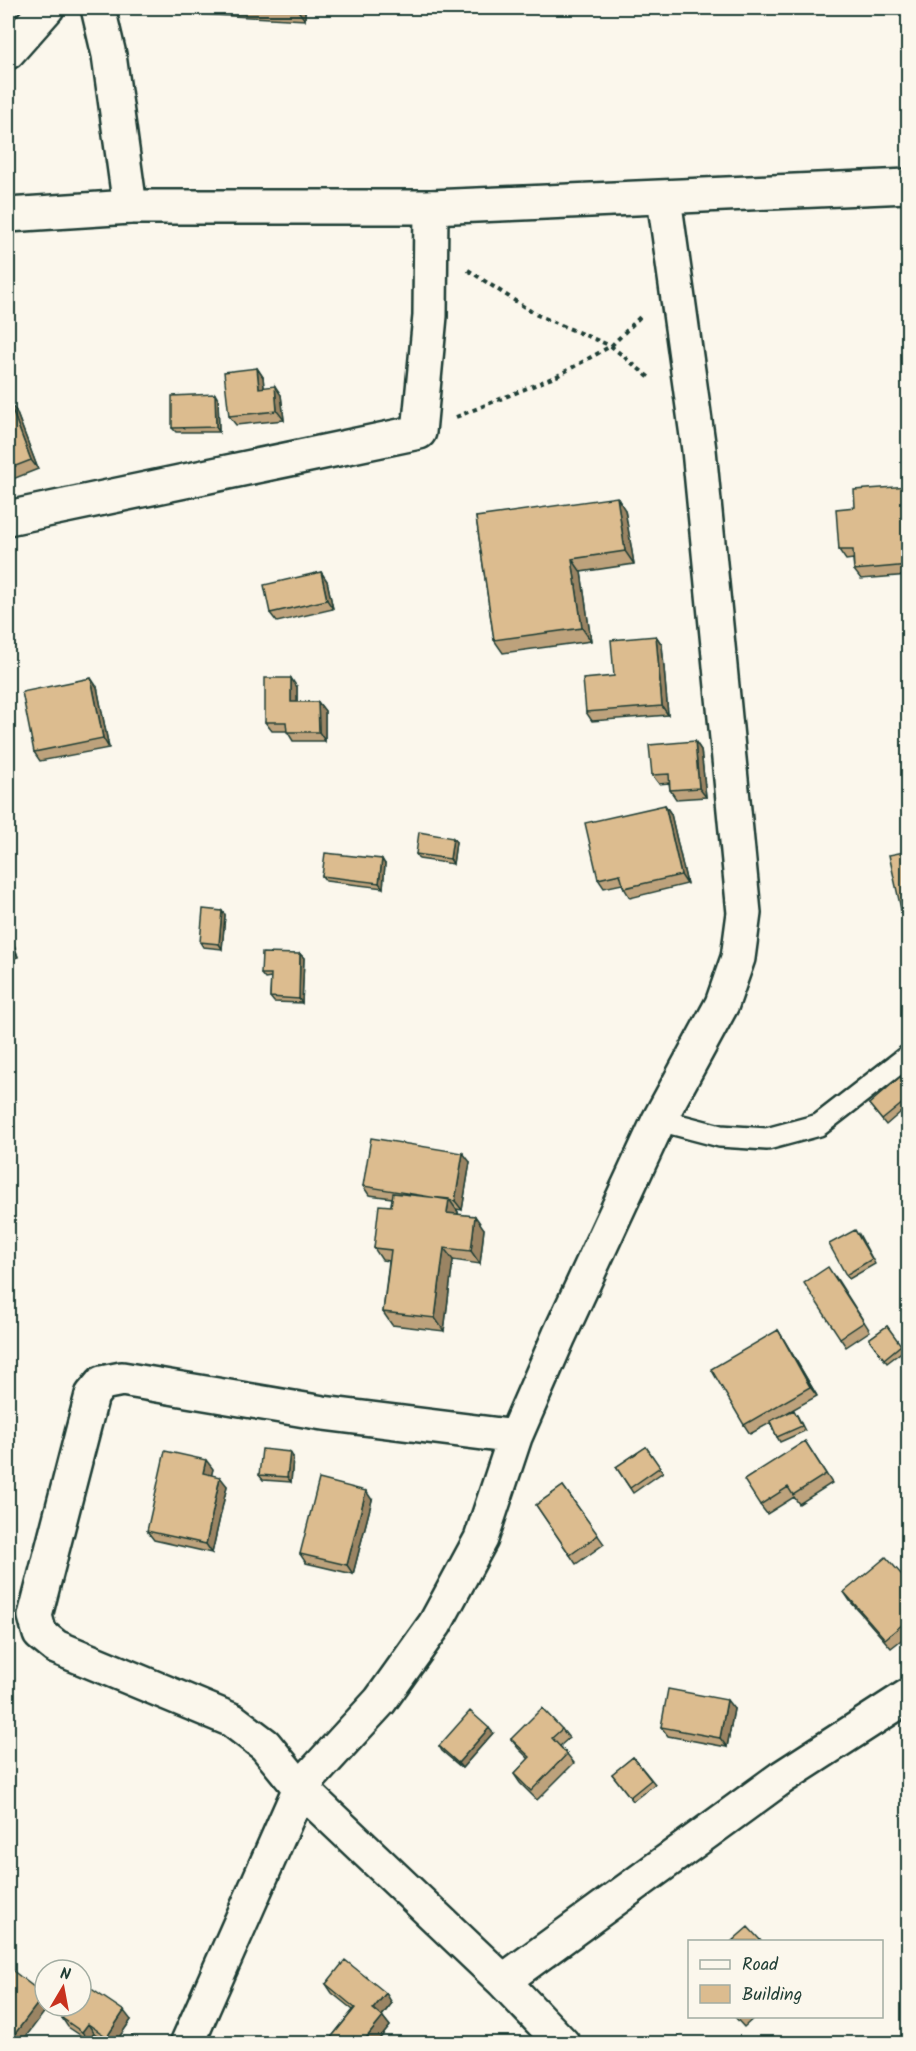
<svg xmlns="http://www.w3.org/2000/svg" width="916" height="2051" font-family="Kalam,sans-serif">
	<rect width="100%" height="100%" fill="#fbf7ec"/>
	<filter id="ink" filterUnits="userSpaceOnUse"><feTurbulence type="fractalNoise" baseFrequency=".0167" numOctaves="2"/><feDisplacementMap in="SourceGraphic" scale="12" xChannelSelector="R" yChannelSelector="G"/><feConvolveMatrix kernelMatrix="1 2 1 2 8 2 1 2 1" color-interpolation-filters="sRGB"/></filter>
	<g filter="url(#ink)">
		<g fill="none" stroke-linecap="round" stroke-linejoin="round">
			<defs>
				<path id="lane" d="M659 1120 720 1136 767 1139 819 1125 908 1056"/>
				<path id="street" d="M98 8 109 55 130 207
					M8 52 47 8
					M8 518 419 432 430 316 431 207
					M515 1437 323 1413 122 1379 102 1383 92 1395 35 1616 40 1634 56 1647 232 1720 265 1745 300 1788 503 1981 563 2044
					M503 1981 781 1778 908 1696
					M187 2044 300 1788 380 1701 435 1624 481 1539 515 1437 559 1336 659 1120 722 1004 738 958 744 913 699 450 664 198"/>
				<path id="secondary" d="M8 215 130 207H431L908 186"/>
			</defs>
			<use href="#lane" stroke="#1f3d34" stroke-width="26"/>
			<use href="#street" stroke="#1f3d34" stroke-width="38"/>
			<use href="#secondary" stroke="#1f3d34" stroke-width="38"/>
			<path stroke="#1f3d34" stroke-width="4" stroke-dasharray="4.5 4.5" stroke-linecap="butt" d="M468 270 535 314 611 346 651 379
				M456 417 557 376 611 346 642 315"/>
			<use href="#lane" stroke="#fbf7ec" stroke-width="21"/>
			<use href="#street" stroke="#fbf7ec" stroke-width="33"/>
			<use href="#secondary" stroke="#fbf7ec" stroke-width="33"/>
		</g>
		<path fill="#bda27b" stroke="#1f3d34" stroke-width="1.5" d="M158 8H305V20L161 12Z
			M257 368 263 377 264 388 281 395 284 420 236 425 229 416Z
			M218 399 219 432H176L172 428Z
			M8 403 16 411 38 469 8 481Z
			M909 486V575L861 579 854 570 853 559 846 560 839 550 855 507Z
			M625 510 634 564 581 572 591 641 503 653 494 640 476 517Z
			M321 572 327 581 333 609 277 622 270 613Z
			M656 636 662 645 668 715 592 721 586 712 614 676Z
			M97 687 109 748 40 761 34 752Z
			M297 687V702H318L325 711V741H293L287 731H272L265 722Z
			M695 741 701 750 706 797 676 799 670 790 669 783 659 784 652 775Z
			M665 805 671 814 687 884 630 898 624 888 622 884 604 888 598 879Z
			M456 842 453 864 419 859 416 854Z
			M385 864 383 888 326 881 322 876Z
			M225 915 222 949 203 947 200 942Z
			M8 926 18 957 8 960Z
			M300 954 304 958 302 1003 274 1002 270 997 271 978 265 979 261 974Z
			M909 1086V1105L886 1125 869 1104Z
			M470 1162 462 1210 456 1209 458 1212V1214L484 1229 480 1264 453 1260 444 1331 392 1325 383 1312 389 1261 382 1260 374 1248 391 1206 392 1198 369 1195 363 1186Z
			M859 1234 875 1264 849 1279 846 1275Z
			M835 1276 870 1331 846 1347 840 1338Z
			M887 1326 904 1350 887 1363 869 1339Z
			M778 1330 784 1340 817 1396 783 1415H797L805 1431 780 1442 777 1437 770 1423 750 1434 744 1425Z
			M805 1441 832 1483 799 1504 794 1497 767 1514 760 1505Z
			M646 1447 663 1472 633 1493 616 1467Z
			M293 1457 291 1482 263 1480 259 1475Z
			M213 1469 211 1475 227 1486 212 1553 154 1540 147 1531Z
			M563 1486 604 1544 576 1564 536 1505Z
			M372 1500 353 1574 306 1563 300 1554Z
			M909 1583V1634L891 1648 850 1601 844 1592Z
			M734 1709 727 1747 668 1736 661 1727Z
			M562 1729 569 1738 560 1746 567 1754 574 1763 537 1800 520 1783 514 1774 529 1759 518 1748 511 1739Z
			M493 1733 462 1768 442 1751 439 1746Z
			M633 1757 655 1784 633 1801 612 1774Z
			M326 1984 392 2003 382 2016 390 2026 376 2043H334L330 2039 353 2010 332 1993Z
			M58 2006H81L131 2020 115 2043H109L94 2033 89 2041 68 2027 62 2018 66 2011Z
			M734 2016H756L744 2027Z"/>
		<path fill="#9a8464" stroke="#1f3d34" stroke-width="1.5" d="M296 8H305V20Z
			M257 368 263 377 265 397 259 388Z
			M275 386 281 395 284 420 277 411Z
			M215 394 218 399 219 432 216 427Z
			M9 402 16 411 38 469 31 460Z
			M617 497 625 510 634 564 625 551Z
			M572 559 581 572 591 641 582 628Z
			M321 572 327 581 333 609 327 600Z
			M656 636 662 645 668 715 662 706Z
			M91 678 97 687 109 748 103 738Z
			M291 678 297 687V712L291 702Z
			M318 702 325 711V741L319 732Z
			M695 741 701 750 706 797 699 788Z
			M665 805 671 814 687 884 681 875Z
			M453 838 456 842 453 864 450 859Z
			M382 859 385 864 383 888 379 883Z
			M222 911 225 915 222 949 219 944Z
			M8 926 18 957 11 948 8 937Z
			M300 954 304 958 302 1003 299 999Z
			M463 1153 470 1162 462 1210 455 1201Z
			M449 1199 458 1212 456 1226 447 1213Z
			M475 1216 484 1229 480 1264 471 1251Z
			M444 1248 453 1260 444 1331 435 1318Z
			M778 1330 784 1340 817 1396 810 1387Z
			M290 1452 293 1457 291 1482 287 1477Z
			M206 1460 213 1469 210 1482 203 1473Z
			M220 1477 227 1486 212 1553 206 1544Z
			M366 1491 372 1500 353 1574 347 1565Z
			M727 1700 734 1709 727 1747 720 1738Z
			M489 1728 493 1733 462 1768 458 1763Z
			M386 1993 392 2003 380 2018 373 2009Z
			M44 1995 45 2006H49L21 2043H8Z
			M124 2011 131 2020 115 2043H111L107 2037Z
			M383 2017 390 2026 376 2043H362Z
			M88 2024 94 2033 89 2041 82 2032Z"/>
		<path fill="#dcbc8f" stroke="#1f3d34" stroke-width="1.5" d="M257 368 259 388 275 386 277 411 229 416 224 372Z
			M215 394 216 427 172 428V396Z
			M9 402 31 460 8 469V403Z
			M909 486V565L854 570 853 550H839L836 509 855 507 854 490Z
			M617 497 625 551 572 559 582 628 494 640 476 517Z
			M321 572 327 600 270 613 264 585Z
			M656 636 662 706 586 712 583 679 614 676 611 640Z
			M91 678 103 738 34 752 22 692Z
			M265 678H291V702H318L319 732H287L286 722H265Z
			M695 741 699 788 670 790 669 774 652 775 649 745Z
			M665 805 681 875 624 888 620 874 598 879 585 823Z
			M419 832 453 838 450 859 416 854Z
			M909 851V932H906L889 855Z
			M325 853 382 859 379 883 322 876Z
			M203 909 222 911 219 944 200 942Z
			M8 937 11 948 8 949Z
			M262 953 300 954 299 999 270 997 271 974H261Z
			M900 1077 909 1086V1098L882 1120 869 1104Z
			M371 1138 463 1153 455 1201 363 1186Z
			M393 1193 449 1199 447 1213 475 1216 471 1251 444 1248 435 1318 383 1312 391 1250 374 1248 379 1205 391 1206Z
			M855 1230 872 1259 846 1275 829 1244Z
			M828 1267 864 1322 840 1338 804 1283Z
			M887 1326 901 1345 884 1359 869 1339Z
			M778 1330 810 1387 744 1425 711 1369Z
			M794 1410 802 1426 777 1437 770 1421Z
			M805 1441 826 1474 793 1495 788 1487 760 1505 744 1480Z
			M646 1447 660 1467 630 1488 616 1467Z
			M262 1449 290 1452 287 1477 259 1475Z
			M165 1451 206 1460 203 1473 220 1477 206 1544 147 1531Z
			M319 1479 366 1491 347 1565 300 1554Z
			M563 1486 598 1535 570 1555 536 1505Z
			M886 1557 909 1583V1619L885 1639 844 1592Z
			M668 1689 727 1700 720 1738 661 1727Z
			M542 1708 562 1729 552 1738 567 1754 531 1791 514 1774 530 1757 511 1739Z
			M470 1711 489 1728 458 1763 439 1746Z
			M633 1757 651 1780 630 1797 612 1774Z
			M748 1927 761 1941H732Z
			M345 1960 386 1993 373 2009 383 2017 362 2043H336L330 2039 355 2008 326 1984Z
			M8 1967 44 1995 8 2043Z
			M81 1982 124 2011 107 2037 88 2024 82 2032 62 2018 68 2008 65 2006H81Z"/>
	</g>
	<rect width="916" height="2051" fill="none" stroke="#fbf7ec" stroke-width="30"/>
	<rect x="15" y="15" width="886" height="2021" fill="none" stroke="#1f3d34" stroke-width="2" filter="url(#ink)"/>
	<rect x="688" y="1940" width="195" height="78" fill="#fbf7ec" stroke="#a3ada2" stroke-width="1.5"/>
	<rect x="700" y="1960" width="30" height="9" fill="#fbf7ec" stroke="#a3ada2" stroke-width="1.5"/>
	<text x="742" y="1970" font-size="18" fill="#1f3d34">Road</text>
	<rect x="700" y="1985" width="30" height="18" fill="#dcbc8f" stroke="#a3ada2" stroke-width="1.5"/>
	<text x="742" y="2000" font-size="18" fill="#1f3d34">Building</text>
	<g transform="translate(63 1988) rotate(10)"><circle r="28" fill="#fbf7ec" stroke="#a3ada2" stroke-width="1.5"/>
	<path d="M0-4.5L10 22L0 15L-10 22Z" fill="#c8321e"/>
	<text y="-9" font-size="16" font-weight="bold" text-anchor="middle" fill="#1f3d34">N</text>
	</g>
</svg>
